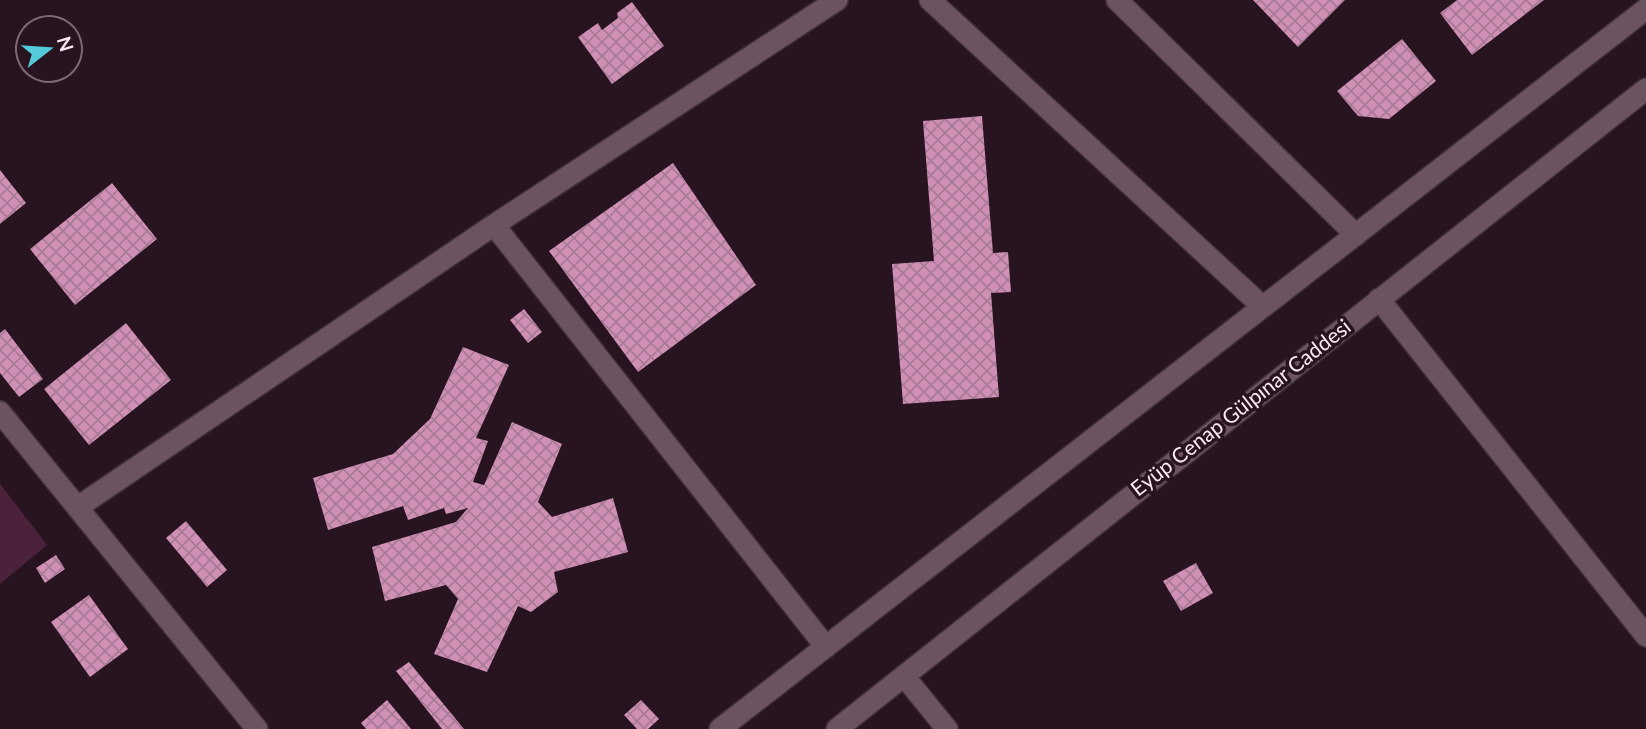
<svg xmlns="http://www.w3.org/2000/svg" width="1646" height="729" font-family="Lato,sans-serif">
	<defs>
		<pattern id="building-cross-hatch" width="8" height="8" patternUnits="userSpaceOnUse" patternTransform="scale(1.75)"><rect width="8" height="8" fill="#d090b6"/><path d="M0 0l8 8M0 8l8-8" fill="none" stroke="#a87a95"/></pattern>
	</defs>
	<rect width="100%" height="100%" fill="#281320"/>
	<path fill="#4b213b" d="M0 484 47 545 0 584Z"/>
	<path fill="url(#building-cross-hatch)" d="M1253 0H1345L1298 47Z
		M1457 0H1544L1472 55 1440 13Z
		M632 2 664 46 612 84 578 37 598 23 602 30 618 18 617 13Z
		M1402 39 1436 81 1389 119 1358 116 1337 91Z
		M982 116 993 253 1008 252 1011 292 991 293 999 397 903 404 892 264 934 261 923 121Z
		M673 163 756 285 638 372 549 251Z
		M0 170 26 203 0 224Z
		M112 183 157 239 75 305 30 249Z
		M524 309 542 332 528 343 510 320Z
		M126 323 171 380 89 445 44 389Z
		M5 329 43 379 19 397 0 373V333Z
		M463 347 509 365 476 438 488 441 473 482 484 485 512 422 562 444 538 502 552 517 613 498 628 552 554 572 558 592 531 612 518 606 487 672 434 654 458 599 446 585 385 601 372 547 456 522 468 508 446 514 444 508 408 520 403 506 328 530 313 478 393 454 430 419Z
		M186 521 227 570 207 587 166 538Z
		M56 555 65 569 45 583 36 568Z
		M1196 563 1213 593 1181 611 1163 581Z
		M89 595 128 649 90 677 51 622Z
		M409 662 464 729H442L396 671Z
		M387 700 411 729H366L361 723Z
		M641 700 659 719 648 729H637L624 715Z"/>
	<g fill="none" stroke-linecap="round" stroke-linejoin="round">
		<defs>
			<path id="street" d="M930 0 1263 307
				M1117 0 1356 235
				M494 225 826 647
				M1379 299 1646 636
				M0 412 257 729
				M78 507 494 225 837 0
				M904 676 947 729"/>
			<path id="secondary" d="M720 729 1646 9
				M837 729 1646 89"/>
		</defs>
		<use href="#street" stroke="#3f2f38" stroke-width="24"/>
		<use href="#secondary" stroke="#3f2f38" stroke-width="24"/>
		<use href="#street" stroke="#6c5361" stroke-width="21"/>
		<use href="#secondary" stroke="#6c5361" stroke-width="21"/>
	</g>
	<g text-anchor="middle" stroke-width="7" stroke-linejoin="round" paint-order="stroke">
		<g font-size="21" fill="#f9e9f2" stroke="#281320">
			<text transform="translate(1241 408) rotate(-38)" y="7">Eyüp Cenap Gülpınar Caddesi</text>
		</g>
	</g>
	<g transform="translate(49 49) rotate(73)"><circle r="33" fill="#281320" stroke="#7c6974" stroke-width="2"/>
	<path d="M0-5L12 26L0 18L-12 26Z" fill="#53cbdb"/>
	<text y="-10" font-size="19" font-weight="bold" text-anchor="middle" fill="#f9e9f2">N</text>
	</g>
</svg>
